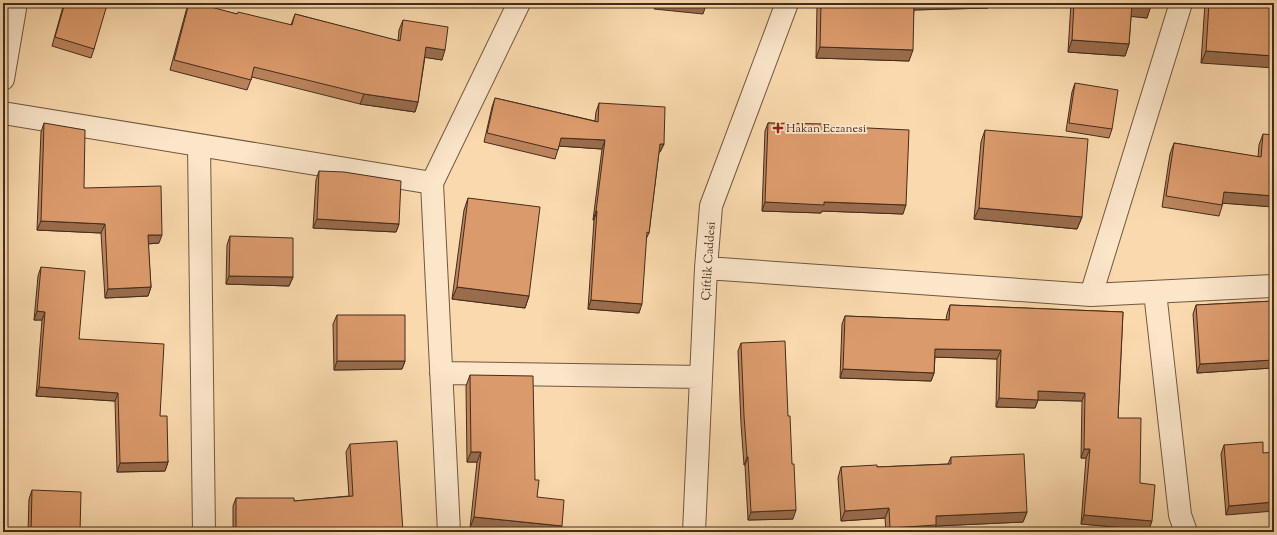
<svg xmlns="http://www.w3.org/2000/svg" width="1277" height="535" font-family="'Sorts Mill Goudy',serif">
	<rect width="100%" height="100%" fill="#f9d9ad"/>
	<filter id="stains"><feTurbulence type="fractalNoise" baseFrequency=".005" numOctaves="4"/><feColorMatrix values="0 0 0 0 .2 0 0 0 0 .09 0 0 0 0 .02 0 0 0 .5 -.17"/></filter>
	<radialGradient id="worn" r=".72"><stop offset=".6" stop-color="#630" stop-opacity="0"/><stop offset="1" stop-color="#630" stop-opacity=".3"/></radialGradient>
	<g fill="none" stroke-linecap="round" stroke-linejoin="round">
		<defs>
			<path id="minor" d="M3 79 16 3
				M3 113 432 183
				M199 145 204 532
				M706 268 1091 295 1274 286
				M1155 292 1180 515 1186 532
				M1091 295 1181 3
				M441 373 701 377
				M449 532 432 183 519 3
				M694 532 706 268 711 206 787 3"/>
		</defs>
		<use href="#minor" stroke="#715740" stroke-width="24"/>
		<use href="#minor" stroke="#fbe6ca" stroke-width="22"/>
	</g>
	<path fill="#bc845d" stroke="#442c1c" d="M64 3H102L94 49 91 58 52 46Z
		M189 3 237 14 291 25 295 14 398 41 399 30 403 20 442 60 425 57 418 102 415 112 360 104 252 77 247 90 170 70 186 11Z
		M818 3H990L988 8 914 10 909 61 816 58 817 6Z
		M1071 3H1151L1147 18 1131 16 1129 44 1125 56 1068 52Z
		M1205 3H1274L1201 63Z
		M1075 83 1112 129 1109 138 1066 131 1072 92Z
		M495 98 595 121 596 112 599 103 664 144 660 152H659L649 233 646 239 639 313 588 309 594 220H593L602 149 559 146 555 159 484 142 492 107Z
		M44 123 84 188 159 243 148 244 151 287 148 296 105 298 101 233 37 230 41 132Z
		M768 123 827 126 903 214 822 211 821 213 762 211 765 131Z
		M985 130 1082 217 1077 229 974 219 981 142Z
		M1263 134 1274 207 1223 203 1219 216 1162 207 1170 154 1174 143 1258 157 1259 145Z
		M319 171 399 224 396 232 313 228 316 180Z
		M468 198 529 296 525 308 452 299 464 210Z
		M230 236 293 277 289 286 226 284 227 245Z
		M41 267 79 339 160 416 168 462 165 471 117 472 115 401 36 396 42 320H34L38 276Z
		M1274 301V367H1272V368L1197 373 1193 314 1196 305Z
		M950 305 1123 312 1118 418 1140 483 1149 530 1081 524 1086 458H1081L1082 401 1038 400 1035 408 996 407 997 359 935 357 934 373 931 381 840 378 842 324 845 316 946 320 947 314Z
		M337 315 405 361 402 369 334 370 333 324Z
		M741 343 793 519 748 520 745 465H744L741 424 738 351Z
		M470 375 535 480 537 497 559 532H509L470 528 477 462H467L466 386Z
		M350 444 403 532H233V506L236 498 294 501 349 496 346 452Z
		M1224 445 1263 453 1226 515 1221 454Z
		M951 457 1027 512 1023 522 936 526 934 532H886L885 518 841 521 838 478 841 467H877L948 464Z
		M32 490 80 532H28L29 499Z"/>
	<path fill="#996c4c" stroke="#442c1c" d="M657 3H686L706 5 703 14 654 9Z
		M913 3H990L988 8 911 10Z
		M1132 4 1151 6 1147 18 1127 16Z
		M1072 40 1129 44 1125 56 1068 52Z
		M426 47 445 50 442 60 422 57Z
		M820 47 913 50 909 61 816 58Z
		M1206 51 1274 56V68L1201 63Z
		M364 94 418 102 415 112 360 104Z
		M561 138 605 140 602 149 558 146Z
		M660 144H664L660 152H657Z
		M1224 192 1274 196V207L1220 203Z
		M765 202H824L906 205 903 214 822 211 821 213 762 211Z
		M979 208 1082 217 1077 229 974 219Z
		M596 211H597L594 220H593Z
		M317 219 399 224 396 232 313 228Z
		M41 221 105 224 101 233 37 230Z
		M148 235H162L159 243 145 244Z
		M229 276 293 277 289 286 226 284Z
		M151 287 148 296 105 298 108 289Z
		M457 287 529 296 525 308 452 299Z
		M591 300 642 304 639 313 588 309Z
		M37 311 45 312 42 320H34Z
		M935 349 1001 350 997 359 932 357Z
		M1274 360V367H1272V368L1197 373 1200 364Z
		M337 361H405L402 369 334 370Z
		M843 369 934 373 931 381 840 378Z
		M39 387 118 393 115 401 36 396Z
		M1038 391 1085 393 1082 401 1038 400 1035 408 996 407 999 398Z
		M1084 449H1090L1086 458H1081Z
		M471 452H481L477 462H467Z
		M747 457H748L745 465H744Z
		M168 462 165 471 117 472 120 463Z
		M1274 502V511L1226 515 1229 506Z
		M889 508 885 518 841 521 845 511Z
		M796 510 793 519 748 520 751 512Z
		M1027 512 1023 522 936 526 934 532H888L890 528 936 516Z
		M1084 515 1152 521 1149 530 1081 524Z
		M474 517 562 526 559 532H509L470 528Z"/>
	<path fill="#db9a6c" stroke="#442c1c" d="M65 3H102L107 5 94 49 55 37Z
		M189 3H196L237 14 238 12 292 25 295 14 400 41 403 20 448 27 445 50 426 47 418 102 364 94 254 67 251 80 174 60Z
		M686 3H706V5Z
		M821 3H914L913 50 820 47Z
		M1074 3H1151V6L1132 4 1129 44 1072 40Z
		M1209 3H1274V56L1206 51Z
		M1075 83 1118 90 1112 129 1069 123Z
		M495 98 598 122 599 103 665 107 664 144H660L649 233 647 232 642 304 591 300 597 211H596L605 140 561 138 558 150 487 133Z
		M44 123 85 130 84 188 161 186 162 235H148L151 287 108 289 105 224 41 221Z
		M768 123 827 124V126L909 130 906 205 824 202V205L765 202Z
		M985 130 1088 139 1082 217 979 208Z
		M1263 134 1274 135V196L1224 192 1222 205 1166 196 1174 143 1261 157Z
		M319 171 344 172 401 181 399 224 317 219Z
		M468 198 540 207 529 296 457 287Z
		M230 236 293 238V277L229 276Z
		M41 267 85 271 79 339 164 344 160 416H167L168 462 120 463 118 393 39 387 45 312 37 311Z
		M1274 301V360L1200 364 1196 305Z
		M950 305 1123 312 1118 418H1141L1140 483 1155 485 1152 521 1084 515 1090 449H1084L1085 393 1038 391V400L999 398 1001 350 935 349 934 373 843 369 845 316 949 320Z
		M337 315H405V361H337Z
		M785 341 788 416H790L792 464H794L796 510 751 512 748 457H747L744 416 741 343Z
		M470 375 533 376 535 480H539L537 497 564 500 562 526 474 517 481 452H471Z
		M397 441 403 532H236V498H294V501L353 496 350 444Z
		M1263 442V453L1274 452V502L1229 506 1224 445Z
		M1024 454 1027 512 936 516V525L890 528 889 508 845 511 841 467 877 465V467L951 464V457Z
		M32 490 81 492 80 532H31Z"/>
	<path fill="#8f2418" stroke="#fbe6ca" stroke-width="1.5" d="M776 122h4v4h4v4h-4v4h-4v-4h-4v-4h4z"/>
	<g text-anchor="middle" stroke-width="3.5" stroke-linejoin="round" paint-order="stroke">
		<g font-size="12" fill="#442c1c" stroke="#fbe6ca" text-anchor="start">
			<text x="786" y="132">Hakan Eczanesi</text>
		</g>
		<g font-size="12" fill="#442c1c" stroke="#fbe6ca">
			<text transform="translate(708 261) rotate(-86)" y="4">Çiftlik Caddesi</text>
		</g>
	</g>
	<rect width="1277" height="535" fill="none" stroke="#f9d9ad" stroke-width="16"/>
	<rect x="4" y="4" width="1269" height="527" fill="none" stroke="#442c1c" stroke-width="2"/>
	<rect x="8" y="8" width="1261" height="519" fill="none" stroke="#442c1c"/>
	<rect width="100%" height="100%" filter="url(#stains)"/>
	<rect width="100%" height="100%" fill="url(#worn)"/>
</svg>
